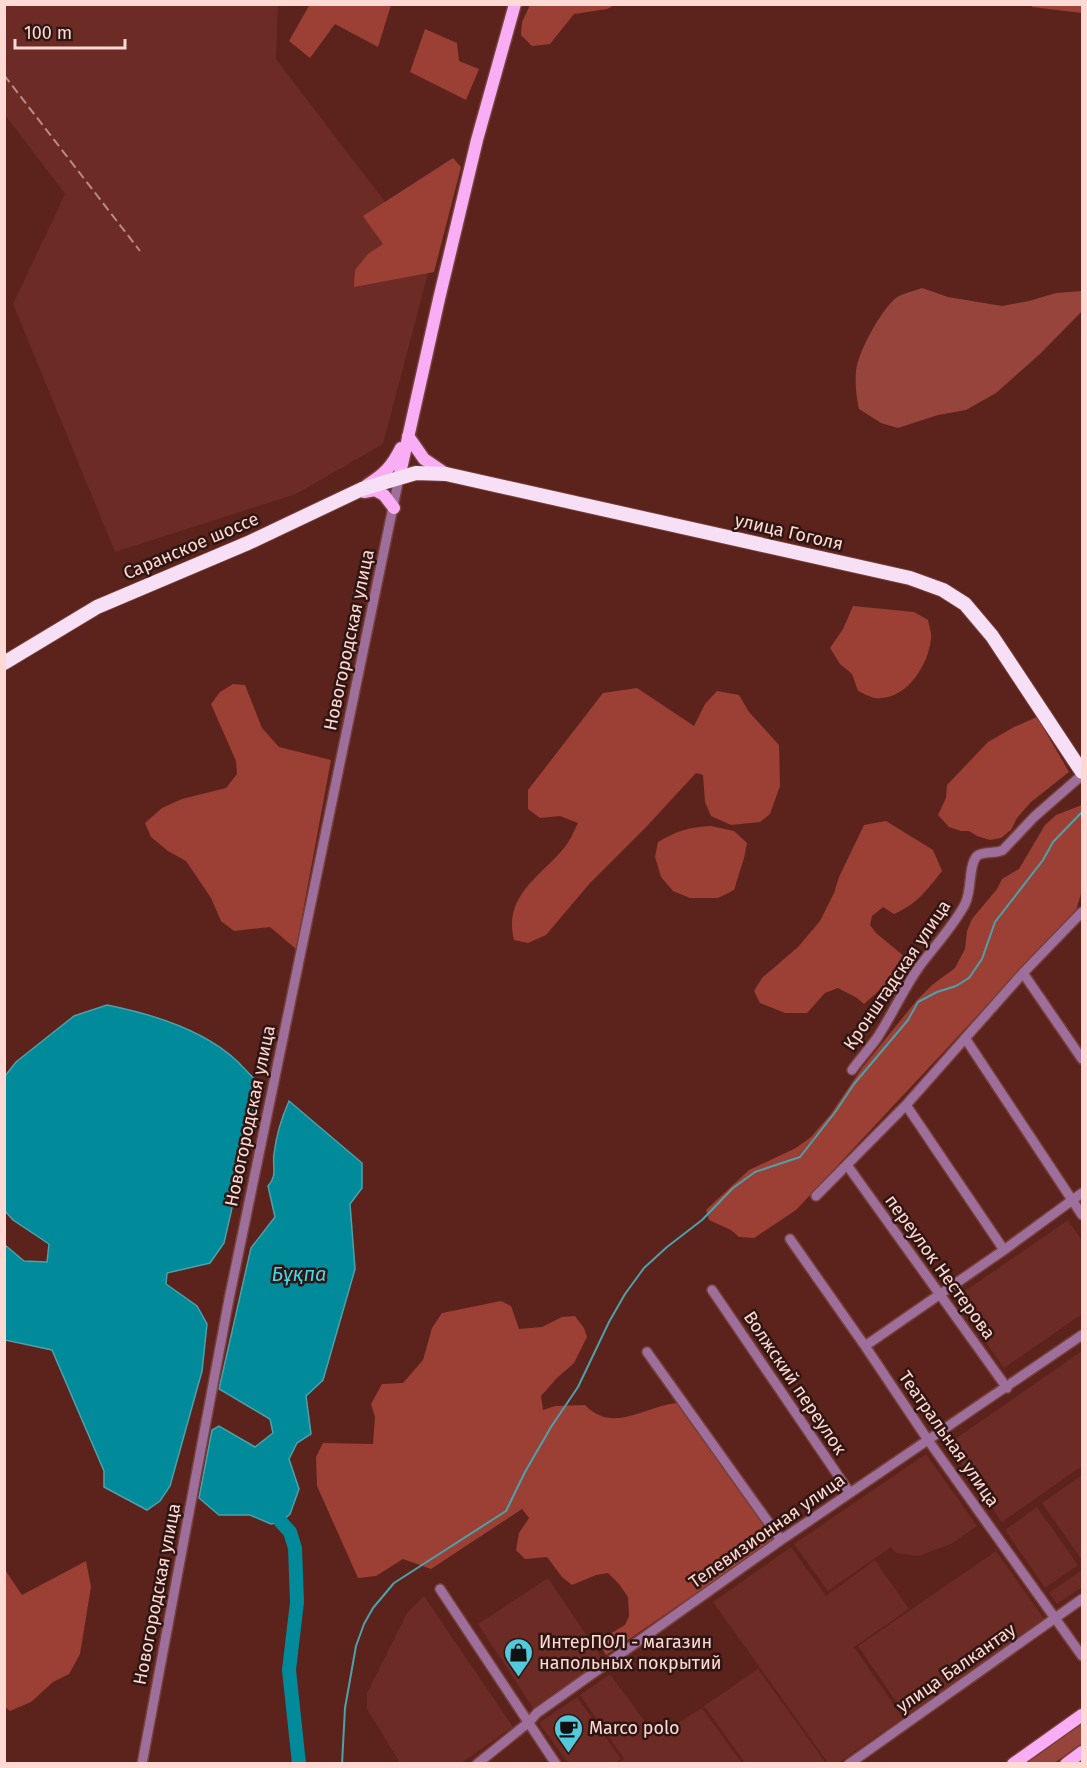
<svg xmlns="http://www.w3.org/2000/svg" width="1087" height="1768" font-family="'Fira Sans',sans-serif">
	<rect width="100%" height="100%" fill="#5c221c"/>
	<path fill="#6c2b25" d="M5 5H278L276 59 431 262 383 444 296 494 115 552 13 304 65 194 5 115Z
		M1068 1220 1082 1241V1314L1004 1368 955 1298Z
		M1082 1351V1466L1002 1522 948 1444Z
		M926 1454 977 1526 951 1544 918 1556 896 1553 891 1547 828 1591 794 1544Z
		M1082 1475V1560L1042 1503Z
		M1037 1507 1078 1565 1045 1588 1005 1530Z
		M791 1547 826 1596 875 1560 909 1609 854 1647 903 1718 838 1763H828L713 1602Z
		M996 1551 1045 1620 906 1716 858 1646Z
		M1082 1570V1587L1057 1604 1049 1593Z
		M548 1578 603 1660 533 1708 478 1624Z
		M424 1596 513 1727 461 1763H400L367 1709V1693L407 1613Z
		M758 1669 826 1763H745L704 1706Z
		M610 1674 656 1737 702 1708 742 1763H618L624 1759 580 1695Z
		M577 1697 621 1759 615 1763H568L539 1723Z"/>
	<path fill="#97453c" d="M922 288 948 297 1002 306 1029 301 1056 293 1082 291V311L1040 354 996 393 966 410 938 415 898 428 881 423 859 409C856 396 855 384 856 371 858 352 881 310 896 298 903 293 914 291 922 288Z
		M1082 1722V1744L1054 1763 1023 1764Z"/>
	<path fill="#9c4036" d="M310 4H391V5L378 47 335 24 310 58 289 41Z
		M530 5V4L615 5 607 9 574 14 550 44 532 46 521 35 522 22Z
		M1032 5H1082V13L1032 7Z
		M425 29 457 43 459 61 479 69 466 100 410 72Z
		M453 158 461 167 434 272 354 287 355 270 368 254 383 244 363 216Z
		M853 606 914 612 928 620C929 626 932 633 931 639 928 666 906 701 875 698 869 697 863 693 858 691L852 674 840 664 830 648 843 629Z
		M233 684 245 685 262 728 279 747 331 760 296 949 270 927 234 931 221 921 211 898 186 861 168 851 151 837 145 823 162 808 182 799 226 788 237 774 236 761 211 704 220 692Z
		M637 688 694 726 705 704 717 691 739 695 749 712 779 745 780 786 770 814 760 822 731 825 711 816 705 802 703 775 696 773 648 825 590 883 546 935 528 943 514 940C503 896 540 877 564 848 570 841 574 831 578 823L560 816 540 818 528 809V790L603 693Z
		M1037 717 1069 772 1031 802 1017 818 1011 830 1001 838 990 840 977 836 969 831H961L949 827 938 815 946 798 947 785 988 742 1014 727Z
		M1082 805V891L1076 910 796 1210 754 1238 739 1237 731 1230 709 1220 706 1210 749 1170 796 1148 811 1137 830 1115 862 1068 917 1000 932 985 955 968 965 949 967 931 972 919 997 889 1002 879 1019 869 1045 825 1056 815Z
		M886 821 933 850 942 871C927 890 917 904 894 914L883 907 872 916 870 925 876 933 911 962 864 1004 857 998 838 988 825 993 807 1013H785L760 1003 754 991 762 978 798 947 820 921 834 893 839 877 864 825Z
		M711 826 734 831 747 843 744 858 734 890 718 898H690L673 891 661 877 655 857 658 842C677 831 689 827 711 826Z
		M501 1301 511 1306 519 1329 542 1327 562 1317 575 1316 584 1328 587 1337 574 1363 557 1378 541 1396 543 1410 555 1406 585 1405C614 1435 645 1405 678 1403L774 1540 606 1655 598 1641 625 1625 629 1616 628 1597 619 1584 608 1573 596 1575 572 1585 562 1577 547 1557 525 1559 516 1550 519 1533 529 1518 522 1509 431 1569 403 1559 376 1576 358 1578 317 1486 316 1457 323 1443 373 1444 375 1417 371 1404 382 1384 403 1383 423 1360 432 1328 442 1313Z
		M86 1561 91 1587 80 1654 69 1674 53 1682 31 1702 10 1711 4 1706 5 1570 22 1595Z"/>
	<path fill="#008a9a" stroke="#4ca2ab" stroke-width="1.5" d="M107 1005C152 1014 203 1029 237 1061 245 1069 252 1077 260 1085L224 1243 210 1263 167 1273 166 1284 197 1306 207 1324 202 1371 170 1486 160 1501 147 1510 104 1487V1471L52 1350 5 1340V1245L24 1261 47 1262 49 1244 13 1220 5 1211V1076L16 1062 74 1016Z
		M289 1101 362 1163V1188L350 1204 355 1269 323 1380 306 1396 311 1434 297 1443 289 1459 299 1489 290 1514 281 1522 271 1524 250 1515H219L199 1498 212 1430 219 1426 255 1447 273 1433 270 1419 219 1389 251 1248 275 1217 268 1186C278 1175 272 1167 274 1154 276 1136 282 1117 289 1101Z"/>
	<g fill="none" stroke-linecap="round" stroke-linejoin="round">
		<path stroke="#4ca2ab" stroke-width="2" d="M342 1764 345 1708 356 1646 364 1624 373 1608 394 1583 506 1511 525 1472 551 1427 578 1387 609 1322 625 1294 644 1268 667 1247 702 1220 733 1188 755 1172 800 1157 836 1111 854 1084 908 1020 918 1002 937 992 956 986 969 978 982 959 995 922 1043 860 1053 842 1082 812"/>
		<path stroke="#008a9a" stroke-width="14" d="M281 1522 290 1532 295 1548 297 1602 289 1670 299 1764"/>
		<defs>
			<path id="minor" d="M1023 973 1082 1059
				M965 1038 1082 1215
				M852 1070C860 1059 869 1049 877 1038 892 1015 903 990 919 967 933 948 955 924 965 904 972 892 968 865 977 856 983 851 996 854 1003 850L1034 817 1082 775
				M906 1105 1004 1250
				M847 1165 1007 1388
				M816 1196 906 1105 1023 973 1082 912
				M790 1239 865 1346 928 1440 1082 1656
				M712 1290 850 1493
				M865 1346 1004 1250 1082 1193
				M647 1352 781 1540
				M440 1589 556 1764
				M142 1764 229 1299 399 478
				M477 1764 529 1722 537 1713 781 1540 1082 1335
				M849 1764 1082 1599"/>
			<path id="major" d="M408 436 424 459 446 474
				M399 478 439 299 477 140 515 4
				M367 485C385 474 392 466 401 448
				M364 492 375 490 384 495 394 508
				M1013 1764 1082 1715
				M1066 1764 1082 1752"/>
			<path id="highway" d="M4 663 97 607 248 543 362 489 416 473 446 474 910 578 943 590 965 604 992 636 1082 772"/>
		</defs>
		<use href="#minor" stroke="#763f39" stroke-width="12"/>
		<use href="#major" stroke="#763f39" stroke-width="15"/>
		<use href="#highway" stroke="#763f39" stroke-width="16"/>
		<use href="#minor" stroke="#9d6f9a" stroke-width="9"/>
		<use href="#major" stroke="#f8adf4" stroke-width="12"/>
		<use href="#highway" stroke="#f7e0f5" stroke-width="14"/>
		<path stroke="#b98b85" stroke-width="2" stroke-dasharray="9 4.5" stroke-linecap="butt" d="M4 75 140 251"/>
	</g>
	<defs>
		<symbol id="shop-pin" viewBox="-11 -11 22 30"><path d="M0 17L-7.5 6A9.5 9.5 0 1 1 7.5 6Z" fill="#53cadc" stroke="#301612"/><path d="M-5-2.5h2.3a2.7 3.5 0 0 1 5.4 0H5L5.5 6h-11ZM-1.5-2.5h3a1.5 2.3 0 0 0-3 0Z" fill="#111"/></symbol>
		<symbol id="cafe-pin" viewBox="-11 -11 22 30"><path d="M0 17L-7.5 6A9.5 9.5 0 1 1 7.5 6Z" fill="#53cadc" stroke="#301612"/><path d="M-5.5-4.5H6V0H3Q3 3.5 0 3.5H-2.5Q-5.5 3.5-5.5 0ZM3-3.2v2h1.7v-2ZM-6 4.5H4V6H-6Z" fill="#111"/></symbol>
	</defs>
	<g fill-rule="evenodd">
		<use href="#shop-pin" x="502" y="1636" width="33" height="45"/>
		<use href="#cafe-pin" x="552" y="1712" width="33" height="45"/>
	</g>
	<g text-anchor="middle" stroke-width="5" stroke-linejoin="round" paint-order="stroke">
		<g font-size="18" fill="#ffd9d3" stroke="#301612">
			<text transform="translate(789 532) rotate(13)" y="6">улица Гоголя</text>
			<text transform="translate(191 546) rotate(-23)" y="6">Саранское шоссе</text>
			<text transform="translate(349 640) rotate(-78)" y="6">Новогородская улица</text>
			<text transform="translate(897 975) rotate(-56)" y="6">Кронштадская улица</text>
			<text transform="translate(250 1116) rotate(-78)" y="6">Новогородская улица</text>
			<text transform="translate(940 1267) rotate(54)" y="6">переулок Нестерова</text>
			<text transform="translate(795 1383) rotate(56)" y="6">Волжский переулок</text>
			<text transform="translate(949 1439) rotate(55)" y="6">Театральная улица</text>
			<text transform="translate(767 1531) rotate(-35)" y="6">Телевизионная улица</text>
			<text transform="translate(157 1594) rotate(-79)" y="6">Новогородская улица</text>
			<text transform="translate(956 1668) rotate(-35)" y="6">улица Балкантау</text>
		</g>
		<g font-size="18" fill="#ffd9d3" stroke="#301612" text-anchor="start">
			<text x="539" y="1648">ИнтерПОЛ - магазин<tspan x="539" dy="21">напольных покрытий</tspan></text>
			<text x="589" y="1734">Marco polo</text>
		</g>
		<g font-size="20" font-style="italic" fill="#43d7ec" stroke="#301612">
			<text x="299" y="1281">Бұқпа</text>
		</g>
	</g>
	<rect width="1087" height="1768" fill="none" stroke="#ffd9d3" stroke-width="12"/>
	<path d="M15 39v9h110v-9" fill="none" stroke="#ffd9d3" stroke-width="3"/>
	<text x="24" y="39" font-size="18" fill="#ffd9d3" stroke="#301612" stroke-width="4.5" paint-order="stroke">100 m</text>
</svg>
